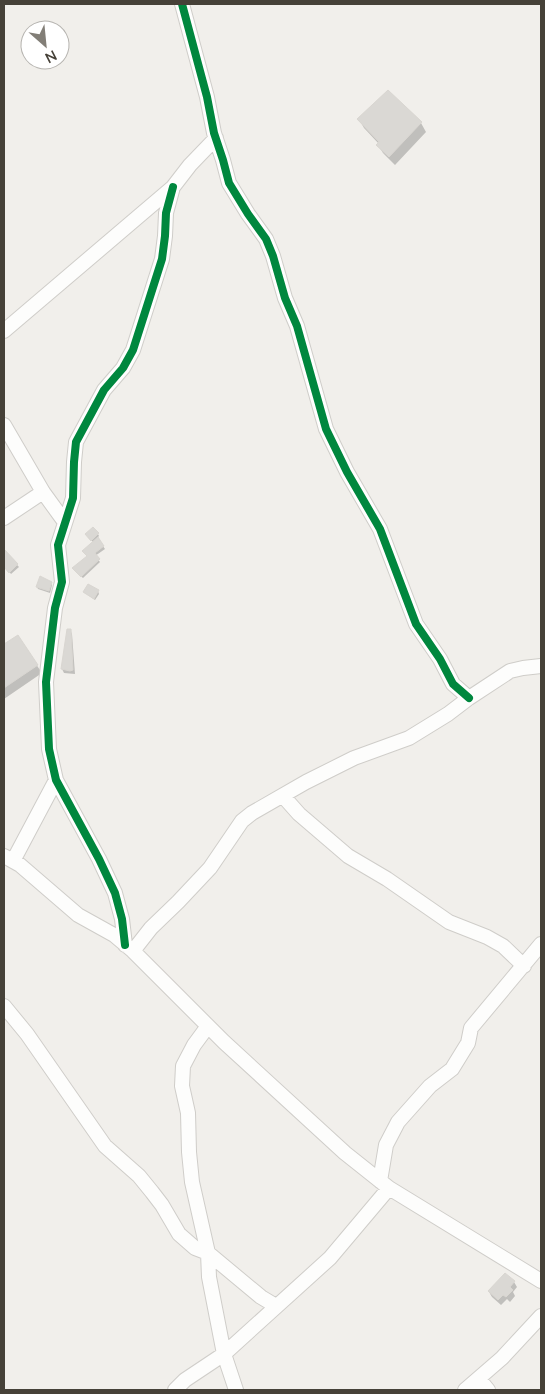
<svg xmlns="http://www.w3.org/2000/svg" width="545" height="1394" font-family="Lato,sans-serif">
	<rect width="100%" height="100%" fill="#f1efeb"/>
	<path fill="#0003" d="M388 92 421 123 426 132 395 165 383 153 378 145 379 144 364 128 359 119Z
		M98 534 99 536 97 538 105 549 95 556 100 562 83 578 75 571 88 557 93 542 88 537Z
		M4 551 19 567 11 574 4 565Z
		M51 583 52 585 50 593 38 589 37 587Z
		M98 591 99 594 95 600 84 592Z
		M70 630 72 634 75 674 64 673 62 669Z
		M17 636 42 673 4 699V646Z
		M514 1282 517 1287 513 1292 515 1296 510 1302 507 1299 501 1305 492 1297 489 1292Z"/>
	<path fill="#dad8d4" stroke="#d9d6d1" d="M388 90 422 122 389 157 376 145 379 142 357 119Z
		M93 527 99 533 91 541 85 534Z
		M98 537 104 546 95 553 100 559 81 577 72 568 87 556 82 551Z
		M4 549 18 564 9 573 4 567Z
		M40 576 52 582 49 591 36 587Z
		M88 584 99 590 94 599 83 592Z
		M67 629H71L73 670 70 671 61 669Z
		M18 635 38 665 4 688V644Z
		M505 1273 515 1281 510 1287 513 1290 506 1297 503 1295 498 1300 488 1291Z"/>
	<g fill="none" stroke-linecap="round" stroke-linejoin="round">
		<defs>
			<path id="minor" d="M182 4 207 97 214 133 223 160 229 183 248 214 266 239 273 256 285 298 297 326 326 429 347 472 380 529 416 624 440 659 453 684 469 698
				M4 331 173 187 190 165 216 138
				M4 425 43 492 64 521
				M4 518 43 492
				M283 796 299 814 348 856 387 879 449 922 487 937 503 946 524 966
				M4 856 20 865 78 915 114 935 133 951 224 1042 345 1153 389 1188 541 1281
				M13 861 56 780
				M125 945 122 919 115 893 99 859 56 780 49 749 46 682 55 608 62 582 58 545 73 498 74 462 76 442 104 390 123 368 133 350 162 259 165 236 166 213 173 187
				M133 951 151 928 178 902 210 868 242 821 252 813 306 782 354 758 409 738 448 714 469 698 510 671 523 668 541 666
				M4 1006 27 1034 105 1146 139 1176 152 1192 162 1205 179 1234 195 1248 208 1253 261 1297 276 1306
				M208 1026 194 1045 183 1066 182 1086 188 1113 189 1152 192 1182 208 1253 209 1277 224 1354 236 1390
				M380 1181 386 1145 398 1122 430 1086 452 1069 468 1043 471 1028 541 944
				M479 1379 488 1390
				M175 1390 185 1380 224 1354 330 1258 389 1188
				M465 1390 502 1358 541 1316"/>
		</defs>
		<use href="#minor" stroke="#cfcdc9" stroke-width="16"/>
		<use href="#minor" stroke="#fdfdfc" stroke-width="14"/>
		<defs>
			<path id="cycleway" d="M182 4 207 97 214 133 223 160 229 183 248 214 266 239 273 256 285 298 297 326 326 429 347 472 380 529 416 624 440 659 453 684 469 698
				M125 945 122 919 115 893 99 859 56 780 49 749 46 682 55 608 62 582 58 545 73 498 74 462 76 442 104 390 123 368 133 350 162 259 165 236 166 213 173 187"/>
		</defs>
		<use href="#cycleway" stroke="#fff" stroke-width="11"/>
		<use href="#cycleway" stroke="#00873e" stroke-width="8"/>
	</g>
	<rect width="545" height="1394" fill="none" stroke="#464138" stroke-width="10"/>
	<g transform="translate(45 45) rotate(153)"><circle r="24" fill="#ffffff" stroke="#b5b3af"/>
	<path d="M0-4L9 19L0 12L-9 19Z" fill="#827e77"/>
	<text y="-8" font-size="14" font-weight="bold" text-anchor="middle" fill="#464138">N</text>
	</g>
</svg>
